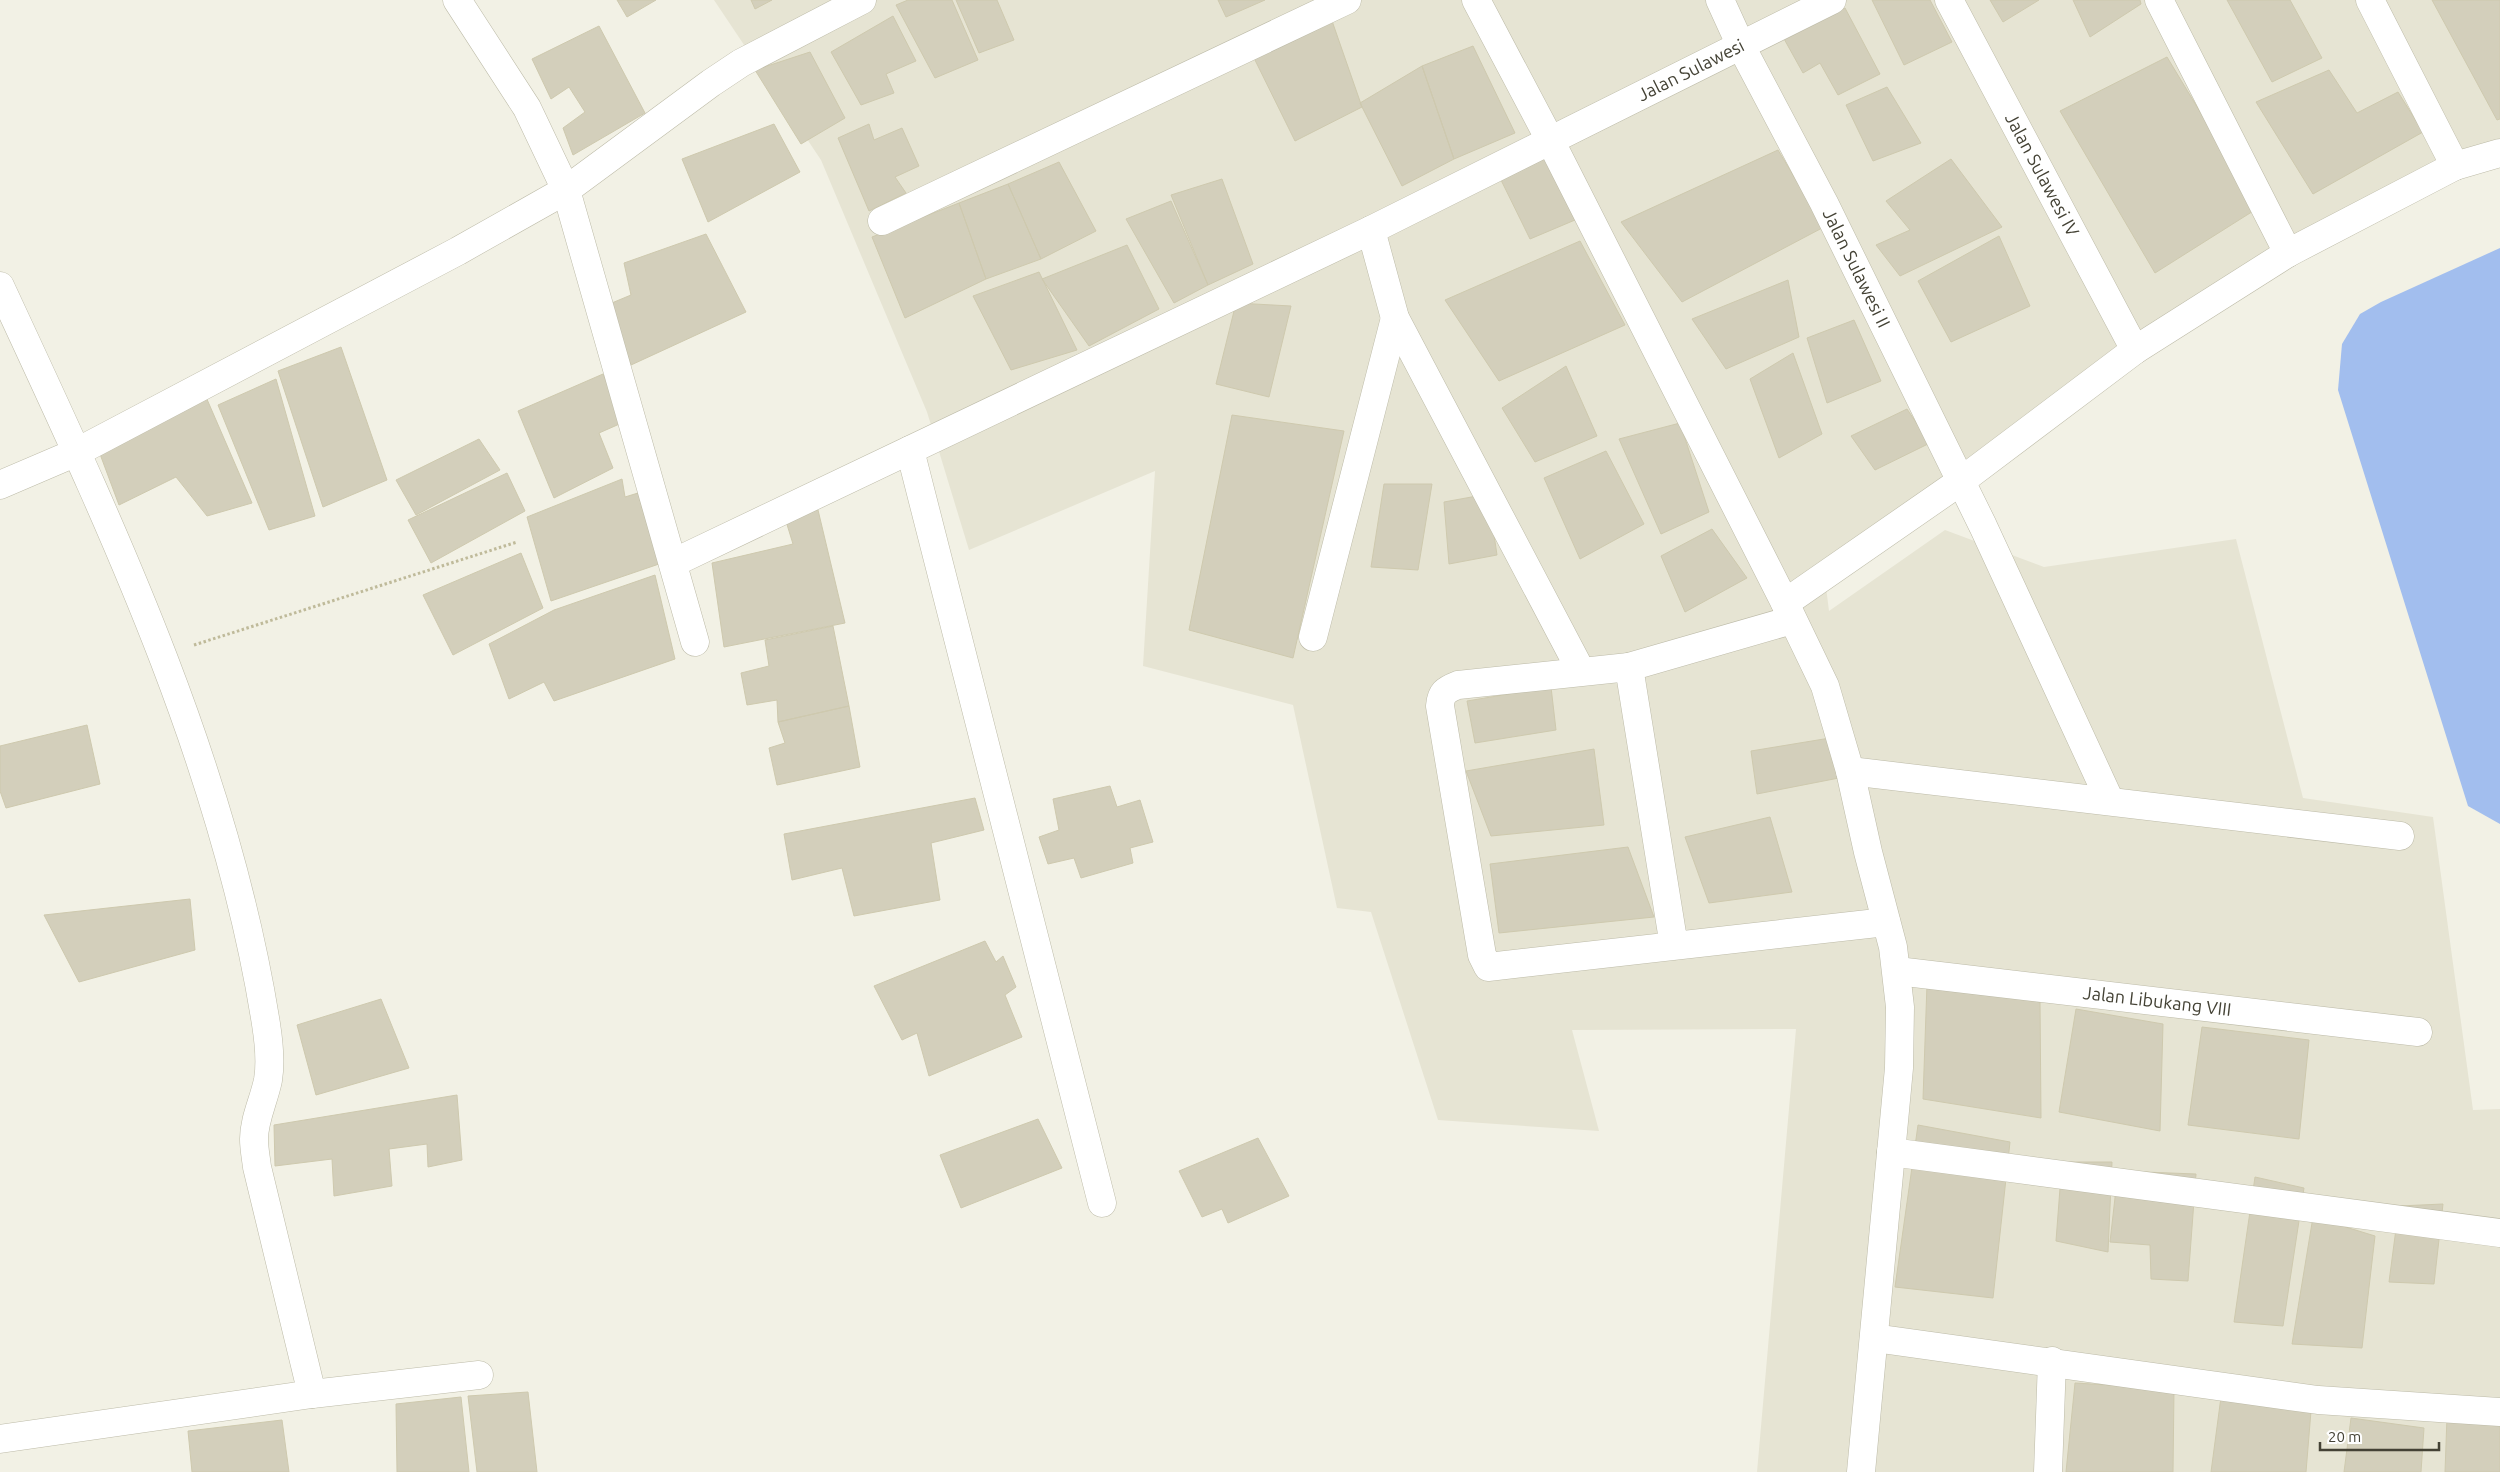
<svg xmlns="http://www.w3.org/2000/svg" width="2500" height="1472" font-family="Ubuntu,sans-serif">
	<rect width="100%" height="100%" fill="#f2f1e5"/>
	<path fill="#e6e4d3" d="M714 0H2500V150L2351 216 1823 563 1829 611 1945 530 2044 567 2236 539 2303 798 2433 817 2473 1110 2500 1109V1472H1757L1796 1029 1572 1030 1599 1131 1438 1120 1371 912 1337 908 1293 705 1143 666 1155 471 969 550 927 412 821 160Z"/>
	<path fill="#a2beee" d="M2500 248V824L2468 806 2338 390 2342 344 2360 314 2381 302Z"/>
	<path fill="#d3cfbb" stroke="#cec9ae" d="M617 0H656L627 17Z
		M751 0H772L755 9Z
		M908 0H952L978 60 935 78 896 5Z
		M956 0H997L1014 40 979 53Z
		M1218 0H1265L1226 17Z
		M1872 0H1930L1952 42 1904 65Z
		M1990 0H2039L2003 22Z
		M2073 0H2140L2141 4 2090 37Z
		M2227 0H2290L2322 58 2272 82Z
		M2432 0H2500V119L2497 120Z
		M1845 8 1880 74 1838 95 1820 63 1803 73 1783 37Z
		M893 16 916 61 886 74 894 93 861 105 831 52Z
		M1331 18 1362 107 1295 141 1252 54Z
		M599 26 645 113 573 155 563 128 585 112 569 87 551 99 532 59Z
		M1473 46 1515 133 1454 159 1422 66Z
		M810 52 845 118 801 144 755 70Z
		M2167 57 2258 208 2155 273 2060 111Z
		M1422 66 1454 159 1402 186 1360 103Z
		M2329 70 2357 113 2398 92 2423 132 2313 194 2256 102Z
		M1887 87 1921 143 1873 161 1846 105Z
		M774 124 800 172 708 222 682 159Z
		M869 124 874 140 902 128 919 166 895 177 906 193 869 211 838 138Z
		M1778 150 1824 227 1682 302 1621 222Z
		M1544 156 1575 220 1530 239 1500 178Z
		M1951 159 2002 227 1900 276 1876 245 1910 230 1886 201Z
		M1059 162 1096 231 1041 259 1008 184Z
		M1222 179 1253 264 1208 285 1171 195Z
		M1008 184 1041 259 986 279 959 203Z
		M1171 201 1208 285 1174 303 1126 219Z
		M959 203 986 279 905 318 872 237Z
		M706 234 746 312 631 365 607 305 631 295 624 263Z
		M1999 236 2030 306 1951 342 1918 281Z
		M1580 241 1625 325 1499 381 1445 300Z
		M1127 245 1159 309 1089 346 1042 279Z
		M1039 272 1077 350 1011 370 973 296Z
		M1788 280 1799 337 1726 369 1692 319Z
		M1236 303 1291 306 1269 397 1216 384Z
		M1854 320 1881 381 1827 403 1807 338Z
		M341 347 387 480 323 507 278 371Z
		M1793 353 1822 434 1779 458 1750 379Z
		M1566 366 1597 436 1535 462 1502 408Z
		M603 374 624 422 599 433 613 468 554 498 518 411Z
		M276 379 315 516 269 530 218 405Z
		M206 397 252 503 207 516 176 477 119 505 97 446Z
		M1907 409 1930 443 1875 470 1851 436Z
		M1232 415 1344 431 1293 658 1189 630Z
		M1680 423 1709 512 1661 534 1619 439Z
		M479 439 500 470 416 515 396 480Z
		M1606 451 1644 524 1580 559 1544 478Z
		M507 473 525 511 431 563 408 520Z
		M622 479 625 497 638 493 659 564 551 601 527 517Z
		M1384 484H1432L1418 570 1371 567Z
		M1488 494 1497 555 1449 564 1444 502Z
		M818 510 845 623 724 647 712 563 793 544 785 518Z
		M1712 529 1747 578 1685 612 1661 556Z
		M521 553 543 608 453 655 423 595Z
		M655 575 675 659 554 701 544 682 509 699 489 644 554 610Z
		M833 626 849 706 778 722 777 700 747 705 741 673 769 666 765 640Z
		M1551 687 1556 730 1475 743 1467 701Z
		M849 706 860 767 777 785 769 748 785 743 778 722Z
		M87 725 100 784 6 808 0 791V746Z
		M1830 738 1844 777 1757 794 1751 751Z
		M1594 749 1604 825 1491 836 1466 771Z
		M1110 786 1117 807 1140 800 1153 842 1130 848 1133 863 1081 878 1074 858 1048 864 1039 837 1059 830 1053 799Z
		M975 798 984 830 931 843 940 900 854 916 842 868 792 880 784 834Z
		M1770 817 1792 892 1709 903 1685 837Z
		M1628 847 1654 917 1499 933 1490 864Z
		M190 899 195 950 79 982 44 915Z
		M985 941 996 962 1003 956 1016 987 1005 995 1022 1037 929 1076 917 1033 902 1040 874 986Z
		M1927 984 2040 1002 2041 1118 1923 1099Z
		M381 999 409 1068 316 1095 297 1025Z
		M2076 1009 2163 1024 2160 1131 2059 1112Z
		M2202 1027 2309 1040 2299 1139 2188 1125Z
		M457 1095 462 1160 428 1167 427 1144 389 1149 392 1186 334 1196 332 1159 275 1166 274 1125Z
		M1038 1119 1062 1168 961 1208 940 1155Z
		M1918 1125 2010 1142 1993 1298 1895 1287Z
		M1258 1138 1289 1196 1228 1223 1222 1209 1202 1217 1179 1171Z
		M2062 1162H2112L2108 1252 2056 1241Z
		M2118 1171 2196 1174 2188 1281 2151 1279 2150 1245 2110 1242Z
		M2255 1177 2304 1188 2283 1326 2234 1322Z
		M2443 1204 2434 1284 2389 1282 2399 1206Z
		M2313 1217 2375 1236 2362 1348 2292 1344Z
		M2075 1383 2174 1389 2173 1472H2066Z
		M528 1392 537 1472H477L468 1396Z
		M461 1397 469 1472H397L396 1404Z
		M2221 1397 2311 1411 2306 1472H2211Z
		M2447 1417 2500 1424V1472H2445Z
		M2351 1418 2424 1428 2421 1472H2344Z
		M282 1420 289 1472H192L188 1431Z"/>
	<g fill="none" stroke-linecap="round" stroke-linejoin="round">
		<defs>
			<g id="minor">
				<path d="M1476 0 1550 140 1785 603 1825 686 1850 771 1868 852 1893 947 1900 1007 1899 1068 1861 1472"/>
				<path id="s1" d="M1720 0 1741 46 1824 203 1983 526 2110 801"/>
				<path id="s2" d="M1949 0 2135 350"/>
				<path d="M2159 0 2288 253"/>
				<path d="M2370 0 2455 166"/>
				<path d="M882 221 1347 0"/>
				<path d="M1371 230 1395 318 1581 671"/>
				<path d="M0 286C110 523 225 764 266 1024 269 1043 271 1062 268 1080 264 1100 254 1119 254 1139 254 1149 256 1158 257 1167L312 1394 0 1439"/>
				<path d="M910 450 1102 1203"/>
				<path d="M0 485 77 452 458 251 566 190 527 108 457 0"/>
				<path id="s3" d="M673 563 1371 230 1832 0"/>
				<path d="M1785 603 1961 481 2135 350 2288 253 2455 166 2500 153"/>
				<path d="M1313 637 1395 318"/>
				<path d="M695 642 566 190 711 83 741 63 862 0"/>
				<path d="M1629 667 1792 620"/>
				<path d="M1850 771 2400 836"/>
				<path d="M1674 946 1629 667 1458 685C1445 690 1441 693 1440 706L1482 955 1488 967 1886 922"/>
				<path id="s4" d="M1897 971 2418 1032"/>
				<path d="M1891 1152 2500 1233"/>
				<path d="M1874 1338 2318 1400 2500 1412"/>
				<path d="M312 1394 479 1375"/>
				<path d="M2048 1472 2052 1361"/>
			</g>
		</defs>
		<use href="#minor" stroke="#bdbba8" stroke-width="29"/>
		<path stroke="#bfba9a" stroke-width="3" stroke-dasharray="2.5 2.5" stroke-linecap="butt" d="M194 645 517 542"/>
		<use href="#minor" stroke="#fff" stroke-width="28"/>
	</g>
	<g text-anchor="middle" stroke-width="4.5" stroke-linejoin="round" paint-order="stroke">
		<g font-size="18" fill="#444235" stroke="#fff">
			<text dy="6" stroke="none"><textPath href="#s3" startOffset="1131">Jalan Sulawesi</textPath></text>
			<text dy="6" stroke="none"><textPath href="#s2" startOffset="198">Jalan Sulawesi IV</textPath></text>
			<text dy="6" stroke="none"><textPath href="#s1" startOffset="301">Jalan Sulawesi II</textPath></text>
			<text dy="6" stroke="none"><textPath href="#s4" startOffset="262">Jalan Libukang VIII</textPath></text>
		</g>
	</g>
	<path d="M2320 1442v8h119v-8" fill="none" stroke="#444235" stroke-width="2.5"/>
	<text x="2328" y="1442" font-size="15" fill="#444235" stroke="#ffffff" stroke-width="4" paint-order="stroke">20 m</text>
</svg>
